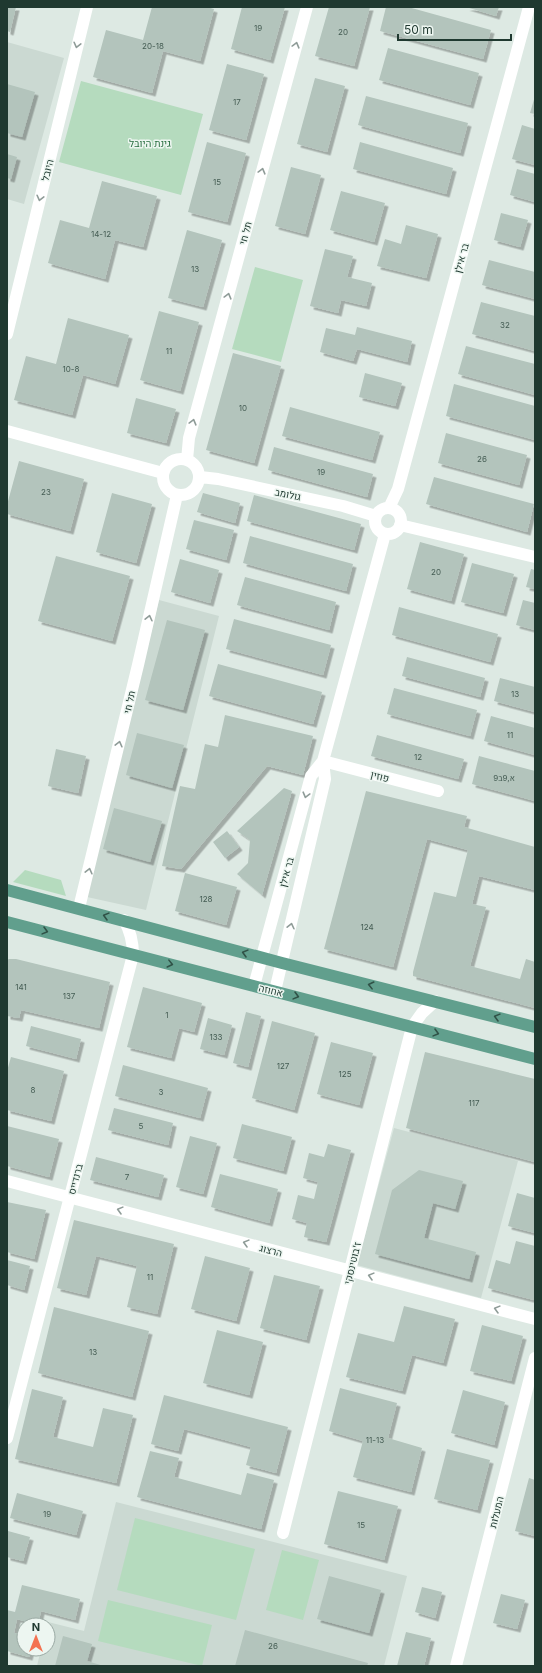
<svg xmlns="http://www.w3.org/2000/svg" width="542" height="1673" font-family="Inter,Heebo,sans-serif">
	<defs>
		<filter id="shadow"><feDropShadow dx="3.5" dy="3.5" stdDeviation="0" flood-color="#0004"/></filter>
	</defs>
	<rect width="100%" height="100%" fill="#dde9e3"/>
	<path fill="#cbd9d2" d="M7 42 64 58 24 204 7 199Z
		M159 600 219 616 146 910 87 897Z
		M394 1128 518 1161 481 1298 357 1265Z
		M116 1502 407 1576 384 1666H37L41 1649H48V1622L84 1631Z"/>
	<path fill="#b5dbbe" d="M81 81 203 114 181 195 59 162Z
		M255 267 303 280 281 362 232 349Z
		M25 870 61 880 66 896 13 882Z
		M135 1518 255 1549 236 1620 117 1590Z
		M282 1550 319 1560 303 1620 266 1610Z
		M108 1600 212 1625 202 1666 98 1641Z"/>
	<path fill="#b3c4bc" filter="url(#shadow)" d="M7 7H16L10 32 7 31Z
		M152 7H207L214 9 200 61 163 51 152 93 93 77 106 30 143 40Z
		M242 7H285L270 60 231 49Z
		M329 7H370L354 66 315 56Z
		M386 7H408L491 30 483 59 380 31Z
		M466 7H499L496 16Z
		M388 48 479 73 470 105 379 80Z
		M227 64 264 74 246 140 209 130Z
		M315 78 345 86 327 152 297 144Z
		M7 84 35 92 22 137 7 133Z
		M366 96 468 123 460 153 358 125Z
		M535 96V114L530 113Z
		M522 125 535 129V165L512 159Z
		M207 142 246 153 227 222 188 212Z
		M360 142 453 168 446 194 353 169Z
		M7 154 17 157 11 179 7 178Z
		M291 167 321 175 305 234 275 226Z
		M517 169 535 174V202L510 195Z
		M102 181 157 196 143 247 115 240 105 279 48 263 60 220 89 228Z
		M341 191 385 203 374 242 330 230Z
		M501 213 528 220 520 247 494 240Z
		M406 225 438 234 426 278 377 266 385 239 401 244Z
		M187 230 222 240 203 307 168 298Z
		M325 249 353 256 347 277 372 283 366 306 341 300 338 313 310 306Z
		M489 260 535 272V299L482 285Z
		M481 302 535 316V351L472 334Z
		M159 311 199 322 180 391 140 380Z
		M68 318 129 335 115 384 83 375 72 415 14 400 26 356 56 364Z
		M357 327 412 341 407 362 357 349 353 361 320 352 326 328 355 335Z
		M466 346 535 364V395L458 374Z
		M233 353 281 366 254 463 206 450Z
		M365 373 402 383 395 406 359 397Z
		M454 384 535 406V440L446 416Z
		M136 398 176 409 166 443 127 433Z
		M290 407 380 432 372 460 282 436Z
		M446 433 527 455 519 485 438 463Z
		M274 447 373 474 367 497 268 470Z
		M19 461 84 479 70 531 7 514V505Z
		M434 477 534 504 527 532 426 504Z
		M112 493 152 504 136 563 96 552Z
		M203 493 240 503 235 523 197 512Z
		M254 495 361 524 354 550 247 521Z
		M194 520 234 530 226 560 186 549Z
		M250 536 353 564 346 591 243 563Z
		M420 542 464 554 451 601 407 589Z
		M56 556 130 576 112 641 38 621Z
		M180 559 219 570 210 603 171 592Z
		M472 563 514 574 503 613 461 602Z
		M531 569 535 570V589L526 587Z
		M245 577 336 602 329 630 237 605Z
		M523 600 535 603V630L516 625Z
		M399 607 498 634 490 662 392 635Z
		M234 619 331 645 323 675 226 649Z
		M167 620 205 630 183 710 145 700Z
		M407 657 485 678 480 697 402 676Z
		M218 664 322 692 313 724 209 696Z
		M500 678 535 687V712L494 701Z
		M394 688 477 710 470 736 387 714Z
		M225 715 313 736 303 775 267 766 181 869 162 866 180 786 195 789 205 744 218 747Z
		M491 716 535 728V755L484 741Z
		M137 733 184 745 172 788 126 775Z
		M377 735 464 759 458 779 371 756Z
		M56 749 86 756 78 793 48 786Z
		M479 756 535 771V801L472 784Z
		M284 788 292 791 262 895 237 874 248 863 250 840 237 831Z
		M366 791 467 816 464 827 535 847V890L479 876 472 904 486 907 470 966 520 979 526 959 535 962V1008L413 976V972L434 892 456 897 468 850 427 839 393 967 324 949Z
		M114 808 162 821 150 862 103 849Z
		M227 831 239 847 225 858 213 842Z
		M185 873 237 887 226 925 175 911Z
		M9 959H16L110 982 99 1028 21 1010 19 1018 7 1016V960Z
		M143 987 202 1003 194 1032 179 1028 171 1058 127 1047Z
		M246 1012 261 1016 248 1067 233 1063Z
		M208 1018 232 1025 224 1055 200 1049Z
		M272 1021 315 1033 294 1110 252 1098Z
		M31 1026 81 1039 76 1059 26 1046Z
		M331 1042 373 1053 359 1105 317 1094Z
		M425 1052 535 1079V1162L406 1128Z
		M11 1057 64 1071 51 1121 7 1110V1071Z
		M123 1065 208 1088 200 1118 115 1096Z
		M114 1108 173 1123 168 1145 108 1130Z
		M242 1124 292 1137 283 1171 233 1158Z
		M7 1126 59 1139 49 1177 7 1166Z
		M190 1136 217 1143 203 1194 176 1187Z
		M328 1144 351 1150 326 1242 304 1237 307 1223 292 1219 298 1195 314 1199 318 1182 303 1178 309 1153 324 1157Z
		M96 1157 164 1175 158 1197 90 1180Z
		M419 1170 463 1181 455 1209 433 1203 424 1238 476 1252 469 1279 375 1254 392 1190Z
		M220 1174 278 1189 269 1223 211 1207Z
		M517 1193 535 1198V1233L508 1226Z
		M7 1202 46 1210 34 1259 7 1252Z
		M74 1220 174 1244 157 1314 127 1307 137 1266 96 1256 86 1295 57 1288Z
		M516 1241 535 1246 534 1300 488 1288 496 1260 510 1264Z
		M205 1256 250 1268 236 1321 191 1309Z
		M7 1260 30 1266 24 1290 7 1285Z
		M274 1275 320 1286 306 1340 260 1328Z
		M404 1306 455 1319 443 1363 412 1355 402 1391 346 1377 358 1333 394 1342Z
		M54 1307 149 1331 132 1397 38 1373Z
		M482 1325 523 1336 511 1381 470 1371Z
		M217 1330 263 1342 249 1395 203 1383Z
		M340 1388 397 1403 388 1438 422 1448 411 1492 353 1477 363 1441 329 1431Z
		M32 1389 63 1397 53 1437 93 1447 103 1408 133 1415 116 1483 15 1459Z
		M463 1390 505 1402 494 1445 451 1433Z
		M164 1395 288 1427 276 1473 246 1465 251 1447 184 1429 178 1451 151 1444Z
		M447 1449 490 1460 477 1510 434 1499Z
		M150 1451 179 1458 174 1477 241 1495 247 1473 274 1480 261 1529 137 1497Z
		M529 1478 535 1480V1536L515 1531Z
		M338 1491 398 1506 384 1560 324 1544Z
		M17 1493 83 1511 76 1535 10 1518Z
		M8 1531 30 1537 23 1561 7 1557Z
		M329 1576 381 1590 369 1633 317 1619Z
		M22 1585 80 1599 75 1620 41 1611 38 1625 17 1619 14 1633 24 1635V1649H31L29 1657 7 1651V1610L15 1612Z
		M422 1587 442 1592 435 1618 415 1612Z
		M501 1594 525 1600 517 1629 493 1623Z
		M245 1630 368 1663 367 1666H235Z
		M406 1632 431 1638 424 1666H397Z
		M63 1636 92 1644 87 1661 104 1666H55Z"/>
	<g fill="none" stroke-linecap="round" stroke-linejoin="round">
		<path stroke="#fff" stroke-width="12" d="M7 334 87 7
			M7 431 163 473
			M163 477a18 18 0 1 1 36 0a18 18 0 1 1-36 0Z
			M187 460 189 438 307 7
			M200 477 218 479 343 506 376 516
			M389 508 398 489 529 7
			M375 521a13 13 0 1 1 26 0a13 13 0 1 1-26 0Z
			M400 525 535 557
			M323 761 438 791
			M79 908 138 665 177 495
			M254 986 311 776 323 761
			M275 991 325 779 323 761 385 534
			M7 1181 535 1319
			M7 1438 133 955C133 942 131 932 124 920
			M283 1533 412 1027 422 1013 435 1001
			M456 1666 535 1358"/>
		<path stroke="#619f8d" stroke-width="12" d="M7 890 282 963 535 1027
			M7 922 535 1059"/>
	</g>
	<defs><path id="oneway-chevron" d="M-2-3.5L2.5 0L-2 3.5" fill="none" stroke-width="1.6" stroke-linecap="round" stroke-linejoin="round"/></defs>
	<g stroke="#8f9c98">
		<use href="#oneway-chevron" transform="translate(77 45) rotate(104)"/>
		<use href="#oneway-chevron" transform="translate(296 45) rotate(-75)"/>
		<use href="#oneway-chevron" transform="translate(262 171) rotate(-75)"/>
		<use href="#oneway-chevron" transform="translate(40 198) rotate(104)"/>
		<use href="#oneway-chevron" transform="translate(228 296) rotate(-75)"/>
		<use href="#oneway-chevron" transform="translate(193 422) rotate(-75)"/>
		<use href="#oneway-chevron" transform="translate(149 618) rotate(-77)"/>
		<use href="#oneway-chevron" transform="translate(119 744) rotate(-76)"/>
		<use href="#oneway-chevron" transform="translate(306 795) rotate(105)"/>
		<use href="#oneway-chevron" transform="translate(89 871) rotate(-76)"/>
		<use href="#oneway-chevron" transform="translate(291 926) rotate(-77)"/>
		<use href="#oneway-chevron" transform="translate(120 1210) rotate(-165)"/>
		<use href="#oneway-chevron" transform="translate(246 1243) rotate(-165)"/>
		<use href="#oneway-chevron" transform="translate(371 1276) rotate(-165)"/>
		<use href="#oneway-chevron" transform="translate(497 1309) rotate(-165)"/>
	</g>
	<g stroke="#305247">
		<use href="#oneway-chevron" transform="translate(106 916) rotate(-165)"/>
		<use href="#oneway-chevron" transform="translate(45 931) rotate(15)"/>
		<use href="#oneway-chevron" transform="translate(245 953) rotate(-165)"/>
		<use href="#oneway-chevron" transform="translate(170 964) rotate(14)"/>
		<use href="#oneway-chevron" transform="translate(371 985) rotate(-166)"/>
		<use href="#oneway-chevron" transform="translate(296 996) rotate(15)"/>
		<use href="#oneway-chevron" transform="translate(497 1017) rotate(-165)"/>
		<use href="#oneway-chevron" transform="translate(436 1033) rotate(15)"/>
	</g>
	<g text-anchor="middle" stroke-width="3" stroke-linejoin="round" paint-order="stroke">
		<g font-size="8" fill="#445c53">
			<text x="258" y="31">19</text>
			<text x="343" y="35">20</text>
			<text x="153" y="49">20-18</text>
			<text x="237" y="105">17</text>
			<text x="217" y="185">15</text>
			<text x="101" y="237">14-12</text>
			<text x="195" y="272">13</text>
			<text x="505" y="328">32</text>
			<text x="169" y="354">11</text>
			<text x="71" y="372">10-8</text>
			<text x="243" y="411">10</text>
			<text x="482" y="462">26</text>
			<text x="321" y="475">19</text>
			<text x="46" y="495">23</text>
			<text x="436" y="575">20</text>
			<text x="515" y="697">13</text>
			<text x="510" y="738">11</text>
			<text x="418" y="760">12</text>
			<text x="504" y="781">9א,9ב</text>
			<text x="206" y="902">128</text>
			<text x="367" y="930">124</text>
			<text x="21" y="990">141</text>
			<text x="69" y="999">137</text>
			<text x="167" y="1018">1</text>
			<text x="216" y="1040">133</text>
			<text x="283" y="1069">127</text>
			<text x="345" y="1077">125</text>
			<text x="33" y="1093">8</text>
			<text x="161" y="1095">3</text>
			<text x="474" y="1106">117</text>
			<text x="141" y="1129">5</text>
			<text x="127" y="1180">7</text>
			<text x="150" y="1280">11</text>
			<text x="93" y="1355">13</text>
			<text x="375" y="1443">11-13</text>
			<text x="47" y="1517">19</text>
			<text x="361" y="1528">15</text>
			<text x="273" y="1649">26</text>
		</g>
		<g font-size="10" fill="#296f41" stroke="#edf6f1">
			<text x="150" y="147">גינת היובל</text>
		</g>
		<g font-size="10" fill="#1f3930" stroke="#edf6f1">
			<text transform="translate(47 170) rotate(-76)" y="4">היובל</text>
			<text transform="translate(245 233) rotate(-75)" y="4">תל חי</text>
			<text transform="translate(461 258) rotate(-75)" y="4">בר אילן</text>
			<text transform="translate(288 494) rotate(12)" y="4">גולומב</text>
			<text transform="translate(129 702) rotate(-77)" y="4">תל חי</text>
			<text transform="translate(380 776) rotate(15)" y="4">פוזין</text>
			<text transform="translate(286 872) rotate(-75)" y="4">בר אילן</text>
			<text transform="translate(271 990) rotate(14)" y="4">אחוזה</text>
			<text transform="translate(75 1179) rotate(-75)" y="4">ברנדייס</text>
			<text transform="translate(271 1250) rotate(15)" y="4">הרצוג</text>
			<text transform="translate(352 1263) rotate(-76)" y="4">ז'בוטינסקי</text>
			<text transform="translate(496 1512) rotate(-76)" y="4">המעלות</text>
		</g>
	</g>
	<rect width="542" height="1673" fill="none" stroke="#1f3930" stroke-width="16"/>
	<g transform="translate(36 1637)"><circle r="19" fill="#edf6f1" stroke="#9baaa4"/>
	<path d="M0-3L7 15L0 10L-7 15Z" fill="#f37251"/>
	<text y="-6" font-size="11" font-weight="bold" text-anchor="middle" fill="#1f3930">N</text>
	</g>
	<path d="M398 34v6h113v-6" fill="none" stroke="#1f3930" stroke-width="2"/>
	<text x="404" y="34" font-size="12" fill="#1f3930" stroke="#edf6f1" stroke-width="3" paint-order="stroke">50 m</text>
</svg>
